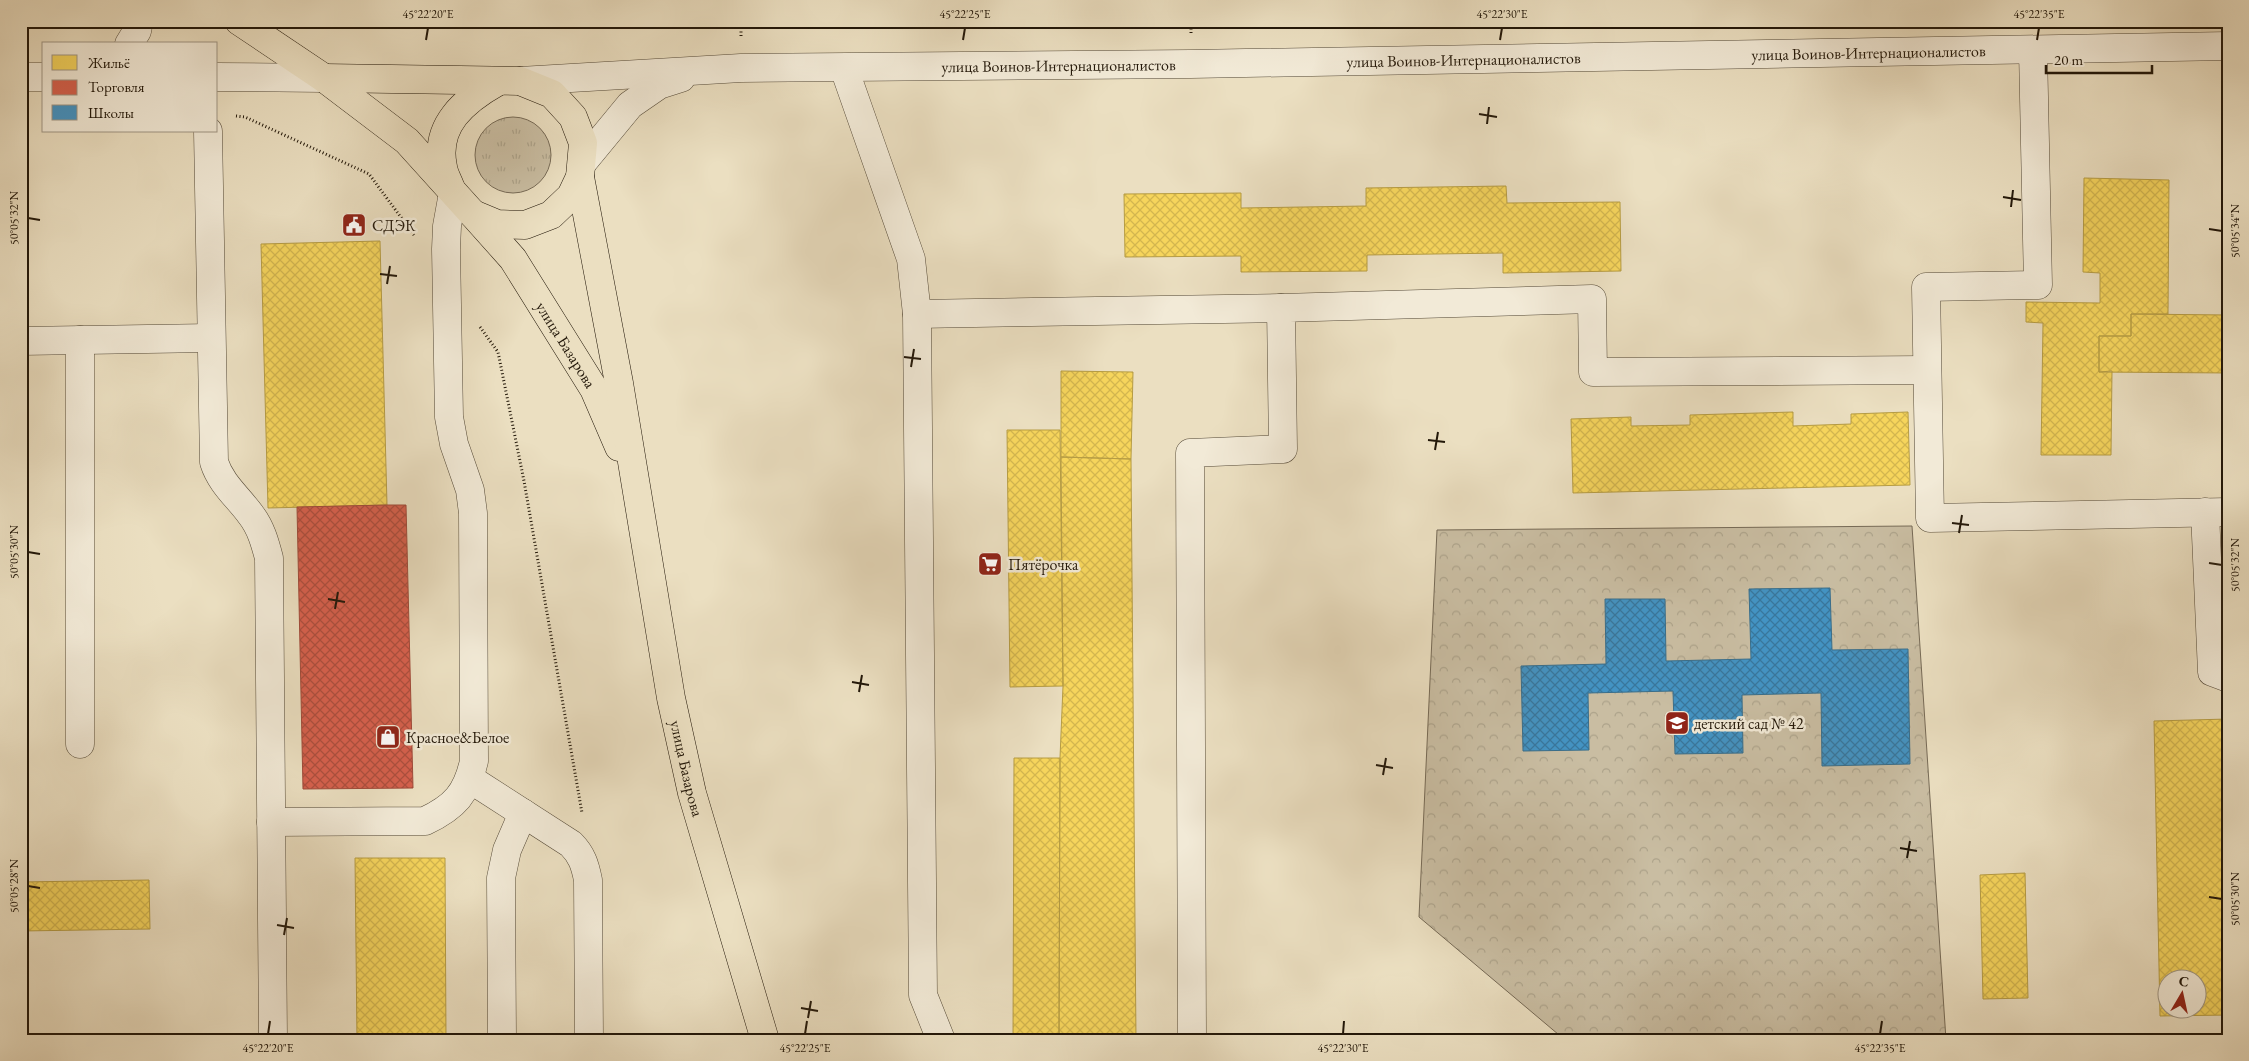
<svg xmlns="http://www.w3.org/2000/svg" width="2249" height="1061" font-family="'EB Garamond',serif">
	<defs>
		<pattern id="grass-tufts" width="24" height="20" patternUnits="userSpaceOnUse" patternTransform="scale(1.25)"><rect width="24" height="20" fill="#c9bda2"/><path d="M3 7l-1-3M5 7V3M7 7l1-3M15 17l-1-3M17 17v-4M19 17l1-3" fill="none" stroke="#aca28a"/></pattern>
		<pattern id="park-crowns" width="20" height="18" patternUnits="userSpaceOnUse" patternTransform="scale(1.25)"><rect width="20" height="18" fill="#c9bda2"/><path d="M2 6a3 3 0 1 1 6 0M12 15a3 3 0 1 1 6 0" fill="none" stroke="#aca28a"/></pattern>
		<pattern id="homes-cross-hatch" width="8" height="8" patternUnits="userSpaceOnUse" patternTransform="scale(1.25)"><rect width="8" height="8" fill="#f6d55c"/><path d="M0 0l8 8M0 8l8-8" fill="none" stroke="#d3b64f"/></pattern>
		<pattern id="shops-cross-hatch" width="8" height="8" patternUnits="userSpaceOnUse" patternTransform="scale(1.25)"><rect width="8" height="8" fill="#d6604d"/><path d="M0 0l8 8M0 8l8-8" fill="none" stroke="#ad4e3e"/></pattern>
		<pattern id="schools-cross-hatch" width="8" height="8" patternUnits="userSpaceOnUse" patternTransform="scale(1.25)"><rect width="8" height="8" fill="#4393c3"/><path d="M0 0l8 8M0 8l8-8" fill="none" stroke="#38779d"/></pattern>
	</defs>
	<rect width="100%" height="100%" fill="#ebdfc1"/>
	<filter id="stains"><feTurbulence type="fractalNoise" baseFrequency=".004" numOctaves="4"/><feColorMatrix values="0 0 0 0 .2 0 0 0 0 .09 0 0 0 0 .02 0 0 0 .5 -.17"/></filter>
	<radialGradient id="worn" r=".72"><stop offset=".6" stop-color="#630" stop-opacity="0"/><stop offset="1" stop-color="#630" stop-opacity=".3"/></radialGradient>
	<path fill="url(#grass-tufts)" stroke="#766a56" d="M475 155a38 38 0 1 1 76 0a38 38 0 1 1-76 0Z"/>
	<path fill="url(#park-crowns)" stroke="#766a56" d="M1912 526 1946 1040H1565L1419 917 1437 530Z"/>
	<path fill="url(#homes-cross-hatch)" stroke="#b69c43" fill-rule="evenodd" d="M2084 178 2169 180 2168 314H2131V336H2099V372L2112 371 2111 455H2041L2043 323 2026 322V302L2100 303V273L2083 272Z
		M1506 186 1507 203 1620 202 1621 271 1503 273V253L1367 255V271L1241 272V256L1125 257 1124 194 1241 193V208L1366 206V188Z
		M380 241 387 505 268 508 261 244Z
		M2131 314 2228 315V373L2099 372V336H2131Z
		M1061 371 1133 372 1131 459 1061 457Z
		M1793 412V426L1851 424V414L1908 412 1910 485 1573 493 1571 419 1631 417V426L1690 425V415Z
		M1007 430H1060L1063 686 1010 687Z
		M1061 457 1131 459 1136 1040H1059L1060 758 1063 686Z
		M2228 719V1015L2160 1016 2154 721ZM2166 978H2196V1008H2166Z
		M1014 758H1060L1059 1040H1013Z
		M355 858H445L446 1040H357Z
		M2025 873 2028 998 1983 999 1980 875Z
		M149 880 150 929 21 931V882Z"/>
	<path fill="url(#shops-cross-hatch)" stroke="#a04a39" d="M387 505H406L413 788 303 789 297 507Z"/>
	<path fill="url(#schools-cross-hatch)" stroke="#396e8b" d="M1830 588 1832 650 1908 649 1910 764 1822 766 1821 693 1742 695 1743 753 1675 754 1673 691 1588 693 1589 750 1523 751 1521 666 1606 664 1605 599H1665L1666 661 1751 659 1749 589Z"/>
	<g fill="none" stroke-linecap="round" stroke-linejoin="round">
		<defs>
			<g id="minor">
				<path d="M129 44 137 31 139 21"/>
				<path d="M2033 50 2038 285 1926 287 1930 518 2228 512"/>
				<path d="M844 68 911 259 917 314 923 995 941 1040"/>
				<path d="M21 77H44"/>
				<path d="M216 77 324 78"/>
				<path id="s1" d="M520 81 741 68 1191 64 2228 46"/>
				<path d="M208 131 214 462C221 484 238 497 251 515 261 528 265 543 269 558L273 1040"/>
				<path d="M583 162 630 105 659 85 681 78"/>
				<path d="M917 314 1281 308"/>
				<path d="M21 341 210 338"/>
				<path d="M2205 512 2212 672 2228 678"/>
				<path d="M80 744V340"/>
				<path d="M470 779 571 844C582 855 585 865 588 880L589 1040"/>
				<path d="M271 822 425 821C455 807 467 793 474 761L473 513 470 490 454 444 449 417 446 249 447 226 453 193"/>
				<path d="M502 1040 501 878 507 850 523 813"/>
				<path d="M1192 1040 1190 453 1283 449 1281 308 1592 299 1593 372 1927 370"/>
			</g>
			<g id="major">
				<path id="s2" d="M239 21 324 78 407 141 472 213 513 259 594 389 619 447"/>
				<path d="M324 78 520 81 552 94 573 117 583 143 580 177 571 196 551 215 525 225 497 224 473 214"/>
				<path id="s3" d="M580 177 619 383 671 698 692 793 765 1040"/>
				<path d="M451 189C449 182 444 175 443 167 434 125 465 100 497 82"/>
			</g>
		</defs>
		<use href="#minor" stroke="#544937" stroke-width="29"/>
		<use href="#major" stroke="#221709" stroke-width="29"/>
		<path stroke="#221709" stroke-width="3" stroke-dasharray="1 2.5" stroke-linecap="butt" d="M741 21V36
			M1191 33V21
			M236 116 245 117 369 174 414 235
			M480 327 498 352 524 481 582 813"/>
		<use href="#minor" stroke="#f2ead7" stroke-width="28"/>
		<use href="#major" stroke="#ebdfc1" stroke-width="28"/>
	</g>
	<path fill="none" stroke="#221709" stroke-width="2" d="M426 40 428 28M963 40 965 28M1500 40 1502 28M2037 40 2039 28M1479 114 1497 117M1487 124 1489 107M2003 197 2021 200M2011 207 2013 190M28 218 40 220M2209 229 2222 231M380 274 397 276M387 284 390 266M904 357 921 359M911 367 914 349M1428 440 1445 442M1435 450 1438 432M1952 523 1969 525M1959 533 1962 515M28 552 40 554M2209 563 2222 565M328 599 345 602M335 609 338 592M852 682 869 685M859 692 862 675M1376 765 1393 768M1383 775 1386 758M1900 848 1917 851M1907 858 1910 841M28 886 40 888M2209 897 2222 899M277 925 294 928M284 935 287 918M801 1008 818 1011M808 1018 811 1001M268 1034 270 1021M805 1034 807 1021M1343 1034 1344 1021M1880 1034 1882 1021"/>
	<defs>
		<symbol id="civic-square" viewBox="-11 -11 22 22"><rect x="-9" y="-9" width="18" height="18" rx="4" fill="#8f2418" stroke="#f2ead7"/><path d="M-.6-6.5H3V-4.5H.6V-3L4-1V1h2V6H-6V1h2V-1L-.6-3ZM-1.2 2.5V6h2.4V2.5Z" fill="#fff"/></symbol>
		<symbol id="supermarket-square" viewBox="-11 -11 22 22"><rect x="-9" y="-9" width="18" height="18" rx="4" fill="#8f2418" stroke="#f2ead7"/><path d="M-6-5.5h2.5l.6 2H6L4.5 2H-2.5L-4.4-4H-6ZM-1.5 3.2a1.3 1.3 0 1 0 .1 0ZM3 3.2a1.3 1.3 0 1 0 .1 0Z" fill="#fff"/></symbol>
		<symbol id="school-square" viewBox="-11 -11 22 22"><rect x="-9" y="-9" width="18" height="18" rx="4" fill="#8f2418" stroke="#f2ead7"/><path d="M0-5L7-2L0 1L-7-2ZM-4 1L0 2.5L4 1V4Q0 6-4 4Z" fill="#fff"/></symbol>
		<symbol id="shop-square" viewBox="-11 -11 22 22"><rect x="-9" y="-9" width="18" height="18" rx="4" fill="#8f2418" stroke="#f2ead7"/><path d="M-5-2.5h2.3a2.7 3.5 0 0 1 5.4 0H5L5.5 6h-11ZM-1.5-2.5h3a1.5 2.3 0 0 0-3 0Z" fill="#fff"/></symbol>
	</defs>
	<g fill-rule="evenodd">
		<use href="#civic-square" x="340" y="211" width="28" height="28"/>
		<use href="#supermarket-square" x="976" y="550" width="28" height="28"/>
		<use href="#school-square" x="1663" y="709" width="28" height="28"/>
		<use href="#shop-square" x="374" y="723" width="28" height="28"/>
	</g>
	<g text-anchor="middle" stroke-width="5" stroke-linejoin="round" paint-order="stroke">
		<g font-size="16" fill="#221709" stroke="#f2ead7">
			<text dy="6" stroke="none"><textPath href="#s1" startOffset="1349">улица Воинов-Интернационалистов</textPath></text>
			<text dy="6" stroke="none"><textPath href="#s1" startOffset="944">улица Воинов-Интернационалистов</textPath></text>
			<text dy="6" stroke="none"><textPath href="#s1" startOffset="539">улица Воинов-Интернационалистов</textPath></text>
			<text dy="6" stroke="none"><textPath href="#s2" startOffset="466">улица Базарова</textPath></text>
			<text dy="6" stroke="none"><textPath href="#s3" startOffset="601">улица Базарова</textPath></text>
		</g>
		<g font-size="16" fill="#221709" stroke="#f2ead7" text-anchor="start">
			<text x="372" y="231">СДЭК</text>
			<text x="1008" y="570">Пятёрочка</text>
			<text x="1694" y="729">детский сад № 42</text>
			<text x="406" y="743">Красное&amp;Белое</text>
		</g>
	</g>
	<rect width="2249" height="1061" fill="none" stroke="#ebdfc1" stroke-width="55"/>
	<rect x="42" y="42" width="175" height="90" fill="#f2ead7" stroke="#9f9685"/>
	<rect x="52" y="55" width="25" height="15" fill="#f6d55c" stroke="#9f9685"/>
	<text x="88" y="68" font-size="15" fill="#221709">Жильё</text>
	<rect x="52" y="80" width="25" height="15" fill="#d6604d" stroke="#9f9685"/>
	<text x="88" y="92" font-size="15" fill="#221709">Торговля</text>
	<rect x="52" y="105" width="25" height="15" fill="#4393c3" stroke="#9f9685"/>
	<text x="88" y="118" font-size="15" fill="#221709">Школы</text>
	<g transform="translate(2182 994) rotate(9)"><circle r="24" fill="#f2ead7" stroke="#9f9685"/>
	<path d="M0-4L9 19L0 12L-9 19Z" fill="#8f2418"/>
	<text y="-8" font-size="14" font-weight="bold" text-anchor="middle" fill="#221709">С</text>
	</g>
	<path d="M2046 65v8h106v-8" fill="none" stroke="#221709" stroke-width="2.5"/>
	<text x="2054" y="65" font-size="15" fill="#221709" stroke="#f2ead7" stroke-width="4" paint-order="stroke">20 m</text>
	<rect x="28" y="28" width="2194" height="1006" fill="none" stroke="#221709" stroke-width="2"/>
	<g font-size="12" text-anchor="middle" fill="#221709">
		<text x="428" y="18">45°22'20"E</text>
		<text x="965" y="18">45°22'25"E</text>
		<text x="1502" y="18">45°22'30"E</text>
		<text x="2039" y="18">45°22'35"E</text>
		<text transform="translate(14 218) rotate(-90)" y="4">50°05'32"N</text>
		<text transform="translate(2235 231) rotate(-90)" y="4">50°05'34"N</text>
		<text transform="translate(14 552) rotate(-90)" y="4">50°05'30"N</text>
		<text transform="translate(2235 565) rotate(-90)" y="4">50°05'32"N</text>
		<text transform="translate(14 886) rotate(-90)" y="4">50°05'28"N</text>
		<text transform="translate(2235 899) rotate(-90)" y="4">50°05'30"N</text>
		<text x="268" y="1052">45°22'20"E</text>
		<text x="805" y="1052">45°22'25"E</text>
		<text x="1343" y="1052">45°22'30"E</text>
		<text x="1880" y="1052">45°22'35"E</text>
	</g>
	<rect width="100%" height="100%" filter="url(#stains)"/>
	<rect width="100%" height="100%" fill="url(#worn)"/>
</svg>
